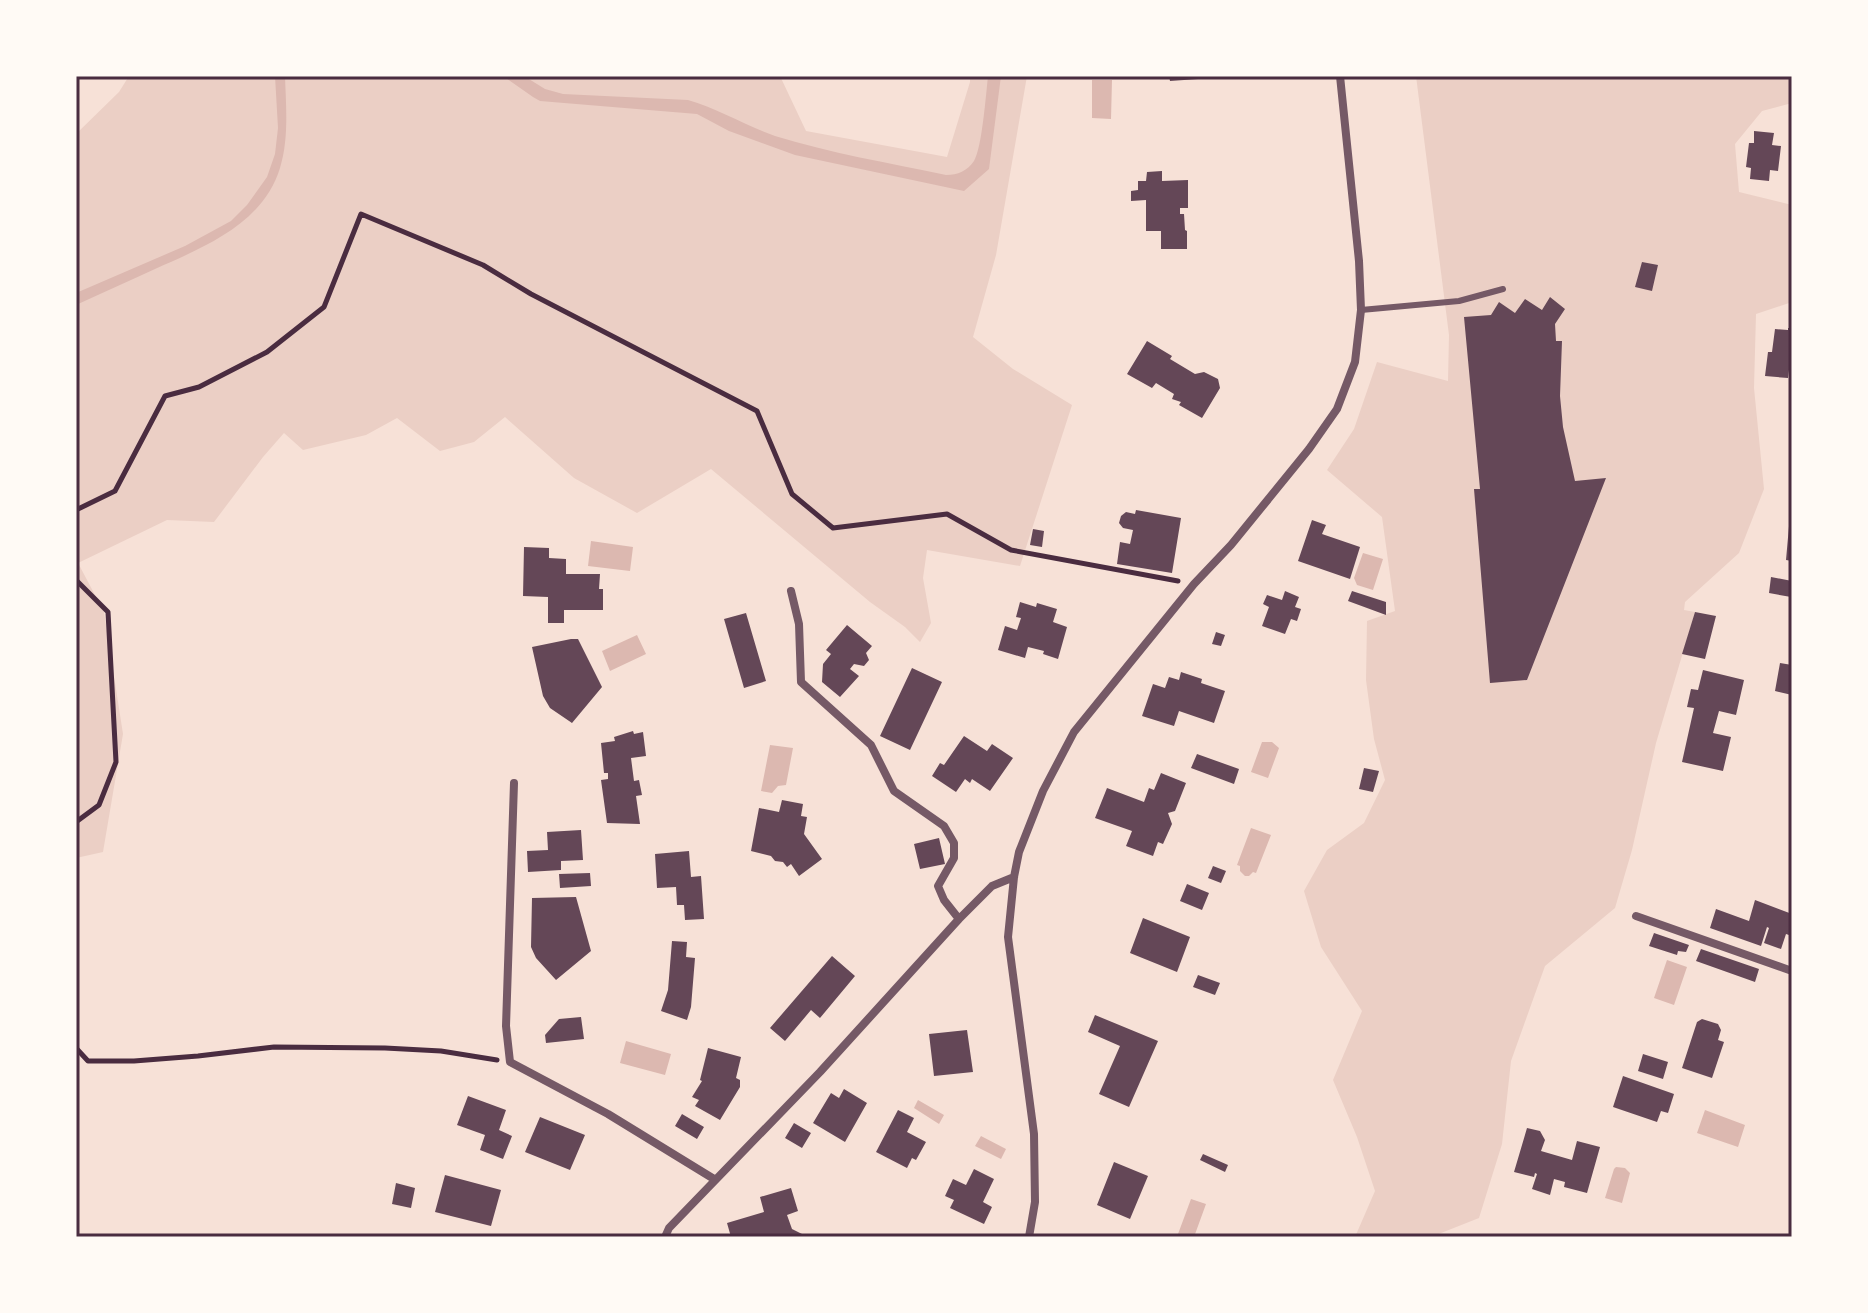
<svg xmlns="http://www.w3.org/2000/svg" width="1868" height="1313" font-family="'Noto Sans',sans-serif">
	<rect width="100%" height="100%" fill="#f7e1d7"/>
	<path fill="#ebcfc5" d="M129 76H780L806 131 947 157 970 82V76H1027L996 255 973 337 1013 369 1072 405 1020 566 927 550 923 578 931 623 920 642 905 627 870 602 711 469 637 513 574 478 505 417 474 442 440 451 397 418 366 435 303 450 284 433 263 457 214 522 167 520 78 563 104 612 123 734 103 852 76 858V134L119 92Z
		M1416 76H1792V103L1762 111 1735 144 1739 192 1792 205V302L1756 314 1754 388 1764 489 1739 553 1685 602 1684 610 1695 612 1656 743 1632 850 1615 908 1545 966 1511 1061 1502 1144 1479 1218 1431 1237H1355L1375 1191 1357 1137 1333 1080 1362 1011 1321 947 1304 891 1327 850 1364 823 1385 780 1374 739 1366 680 1367 621 1395 611 1382 517 1327 470 1354 429 1377 362 1448 381 1449 335Z"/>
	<path fill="#dcb8b0" d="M275 76H285C286 106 289 139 280 168 263 224 204 247 155 269 129 281 102 293 76 305V293L185 246 231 221 247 205 267 177 275 154 278 128Z
		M503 76H524L545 89 563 94 688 100C717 108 746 126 775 136 830 153 889 163 946 175 958 175 967 171 974 161 982 148 986 94 988 76H1001L989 169 964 191 795 155 729 131 697 114 540 101 533 97Z
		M1092 80H1112L1111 119 1092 118Z
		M591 541 633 547 630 571 588 566Z
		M1363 553 1383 559 1373 590 1357 585 1354 578Z
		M637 635 646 654 610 671 602 651Z
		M1262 742H1272L1279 748 1268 778 1251 772Z
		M770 745 793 748 786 785 778 786 772 793 761 791Z
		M1251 828 1271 835 1256 873 1253 872 1249 876H1245L1240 871V866L1237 865Z
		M1667 960 1687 967 1674 1005 1654 998Z
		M626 1041 671 1054 665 1075 620 1063Z
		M918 1100 944 1115 939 1124 914 1108Z
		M1705 1110 1745 1125 1738 1147 1697 1133Z
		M981 1136 1006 1149 1001 1159 975 1146Z
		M1616 1167 1625 1168 1630 1173 1622 1203 1605 1198 1614 1169Z
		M1191 1199 1206 1204 1194 1237H1185L1178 1234Z"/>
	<path fill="#644757" d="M1169 76H1212V78L1170 81Z
		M1754 131 1774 133 1772 145 1781 146 1778 171 1770 170 1769 181 1750 179 1751 168 1746 167 1749 143H1754Z
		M1162 171V181L1188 180V208H1180V214H1184L1185 230 1187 231V249H1161V231H1146V200L1131 201V191L1138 190V181H1146L1147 172Z
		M1642 262 1658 265 1652 291 1635 287Z
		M1550 297 1565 309 1555 324 1556 341H1562L1560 396 1563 427 1575 481 1606 478 1527 680 1490 683 1474 489H1480L1464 317 1491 315 1499 302 1515 313 1525 299 1542 310Z
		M1788 328H1792V363L1790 362 1788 378 1765 376 1768 352H1772L1775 329 1788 330Z
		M1147 341 1172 356 1170 359 1195 374 1204 372 1218 379 1220 388 1202 418 1179 405 1181 402 1172 399 1174 394 1156 383 1152 388 1127 374Z
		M1136 510 1181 518 1172 573 1117 564 1120 542 1130 544 1133 530 1123 528 1119 523 1121 516 1126 512 1135 514Z
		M1790 515H1792V561L1786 560Z
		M1312 520 1326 525 1322 534 1360 547 1350 579 1298 561Z
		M1033 529 1044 531 1042 547 1030 545Z
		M524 547 549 548V558L566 559V574H600L599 589H603V610H564V623H548V597L523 596Z
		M1771 577 1792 581 1791 597 1769 593Z
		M1285 591 1299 597 1295 607 1301 609 1297 621 1291 619 1285 634 1262 626 1269 607 1263 604 1267 595 1282 600Z
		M1352 591 1386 602V615L1348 601Z
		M1020 602 1036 607 1037 603 1057 609 1053 622 1067 627 1058 659 1043 654 1044 651 1028 647 1025 658 998 650 1005 626 1017 630 1021 618 1016 617Z
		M1695 612 1716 616 1705 659 1682 654Z
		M746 613 766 681 744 688 724 619Z
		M847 625 872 646 866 653 869 660 864 666 854 664 850 669 859 676 840 697 822 682 823 664 831 654 826 650Z
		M1216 632 1225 635 1221 646 1212 644Z
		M571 639H578L602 687 572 723 550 708 543 696 532 647Z
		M1780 663 1792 665V695L1775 691Z
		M912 668 942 682 910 750 880 736Z
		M1703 670 1744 680 1736 715 1719 711 1713 733 1731 737 1723 771 1682 762 1694 708 1687 707 1691 689 1698 690Z
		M1181 672 1202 679 1201 683 1225 691 1214 723 1179 711 1174 726 1142 716 1153 684 1165 688 1169 677 1179 680Z
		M633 731 634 734 643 732 646 756 631 758 634 781 639 780 642 795 636 796 640 824 607 823 601 780 608 779V773H604L601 743 615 741 614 737Z
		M964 736 987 751 992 744 1013 758 990 791 972 779 970 783 965 779 956 792 932 776 940 763 944 765Z
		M1197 754 1239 769 1234 784 1191 768Z
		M1364 768 1379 771 1373 792 1359 789Z
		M1161 773 1186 783 1175 811 1168 813 1172 824 1163 844 1158 842 1153 856 1126 846 1132 831 1095 818 1107 788 1144 802 1149 788 1154 790Z
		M782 800 803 804 801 816 807 817 804 834 822 859 799 876 791 864 787 867 783 862 775 861 771 856 751 851 759 808 779 812Z
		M581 830 583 860 561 861V870L528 872 527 851 548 850 547 832Z
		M939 838 945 864 920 869 914 844Z
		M689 851 691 877 701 876 704 919 685 920 684 905H677L676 887 657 888 655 854Z
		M1213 866 1226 871 1221 883 1208 878Z
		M590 873 591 886 560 888 559 874Z
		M1187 884 1209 893 1202 910 1180 901Z
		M576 897 591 951 556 980 536 958 531 947 532 898Z
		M1755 900 1792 914V936L1786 934 1781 949 1764 943 1769 928 1767 927 1761 946 1710 928 1716 909 1749 921Z
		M1143 918 1190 937 1177 972 1130 953Z
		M1654 933 1689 945 1686 952 1678 951 1677 955 1649 946Z
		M672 941 687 942 686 957 695 958 691 1007 687 1020 661 1011 668 990Z
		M1701 949 1759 969 1755 982 1696 961Z
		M832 956 855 976 820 1018 811 1010 785 1041 770 1028Z
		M1198 975 1220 983 1215 995 1193 987Z
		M1095 1015 1158 1041 1129 1107 1099 1094 1120 1046 1088 1032Z
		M581 1017 584 1039 546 1043 545 1035 559 1019Z
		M1702 1019 1718 1024 1721 1030 1718 1040 1724 1042 1712 1078 1682 1068 1697 1022Z
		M967 1030 973 1072 934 1076 929 1034Z
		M708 1048 741 1057 736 1078 740 1080V1087L720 1120 695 1106 699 1100 692 1097 702 1081 700 1080Z
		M1643 1054 1668 1062 1663 1079 1638 1071Z
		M1623 1076 1674 1094 1668 1113 1661 1111 1657 1122 1613 1107Z
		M844 1089 867 1103 845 1142 813 1123 831 1093 839 1098Z
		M468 1096 506 1110 499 1130 512 1136 503 1159 480 1150 485 1135 457 1125Z
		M898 1110 914 1118 907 1132 926 1142 916 1160 912 1158 907 1168 876 1152Z
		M682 1114 704 1127 697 1139 675 1126Z
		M540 1117 585 1135 570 1170 525 1152Z
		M794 1123 811 1133 802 1148 785 1138Z
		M1527 1128 1540 1131 1545 1140 1541 1151 1572 1160 1577 1141 1600 1147 1587 1193 1564 1187 1565 1182 1554 1179 1550 1195 1532 1189 1537 1174 1535 1173 1534 1177 1514 1172Z
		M1203 1154 1228 1165 1225 1172 1200 1160Z
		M1114 1162 1148 1176 1130 1219 1097 1205Z
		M974 1169 994 1179 983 1202 992 1207 984 1224 950 1208 954 1200 945 1196 953 1179 966 1185Z
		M445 1175 501 1190 491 1226 435 1212Z
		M396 1183 415 1188 411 1208 392 1204Z
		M791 1188 798 1211 787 1215 792 1229 808 1237H731L727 1223 764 1212 760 1197Z"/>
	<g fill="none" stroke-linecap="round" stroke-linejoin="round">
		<path stroke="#4a2c40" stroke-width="5" d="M76 510 115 491 165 396 199 387 267 352 324 307 361 214 483 265 531 294 757 411 792 494 833 528 947 514 1011 550 1178 581
			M76 580 108 612 116 762 99 805 76 822
			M76 1048 88 1061H134L198 1056 274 1047 385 1048 441 1051 497 1060"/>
		<path stroke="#755966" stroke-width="6" d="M1361 310 1459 301 1503 289"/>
		<path stroke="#755966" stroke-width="8" d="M791 591 799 624 801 682 871 745 894 791 944 826 954 843V858L938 886 944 900 959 919
			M514 783 506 1026 510 1062 608 1114 714 1179
			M1636 916 1792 971
			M665 1237 669 1228 820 1072 959 919 992 886 1014 877
			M1029 1237 1035 1202 1034 1134 1008 937 1014 877 1019 852 1043 791 1074 732 1194 584 1231 545 1309 449 1337 409 1355 362 1361 310 1359 261 1340 76"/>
	</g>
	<rect width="1868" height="1313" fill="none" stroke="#fffaf5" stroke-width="156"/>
	<rect x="78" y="78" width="1712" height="1157" fill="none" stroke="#4a2c40" stroke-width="3"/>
</svg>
